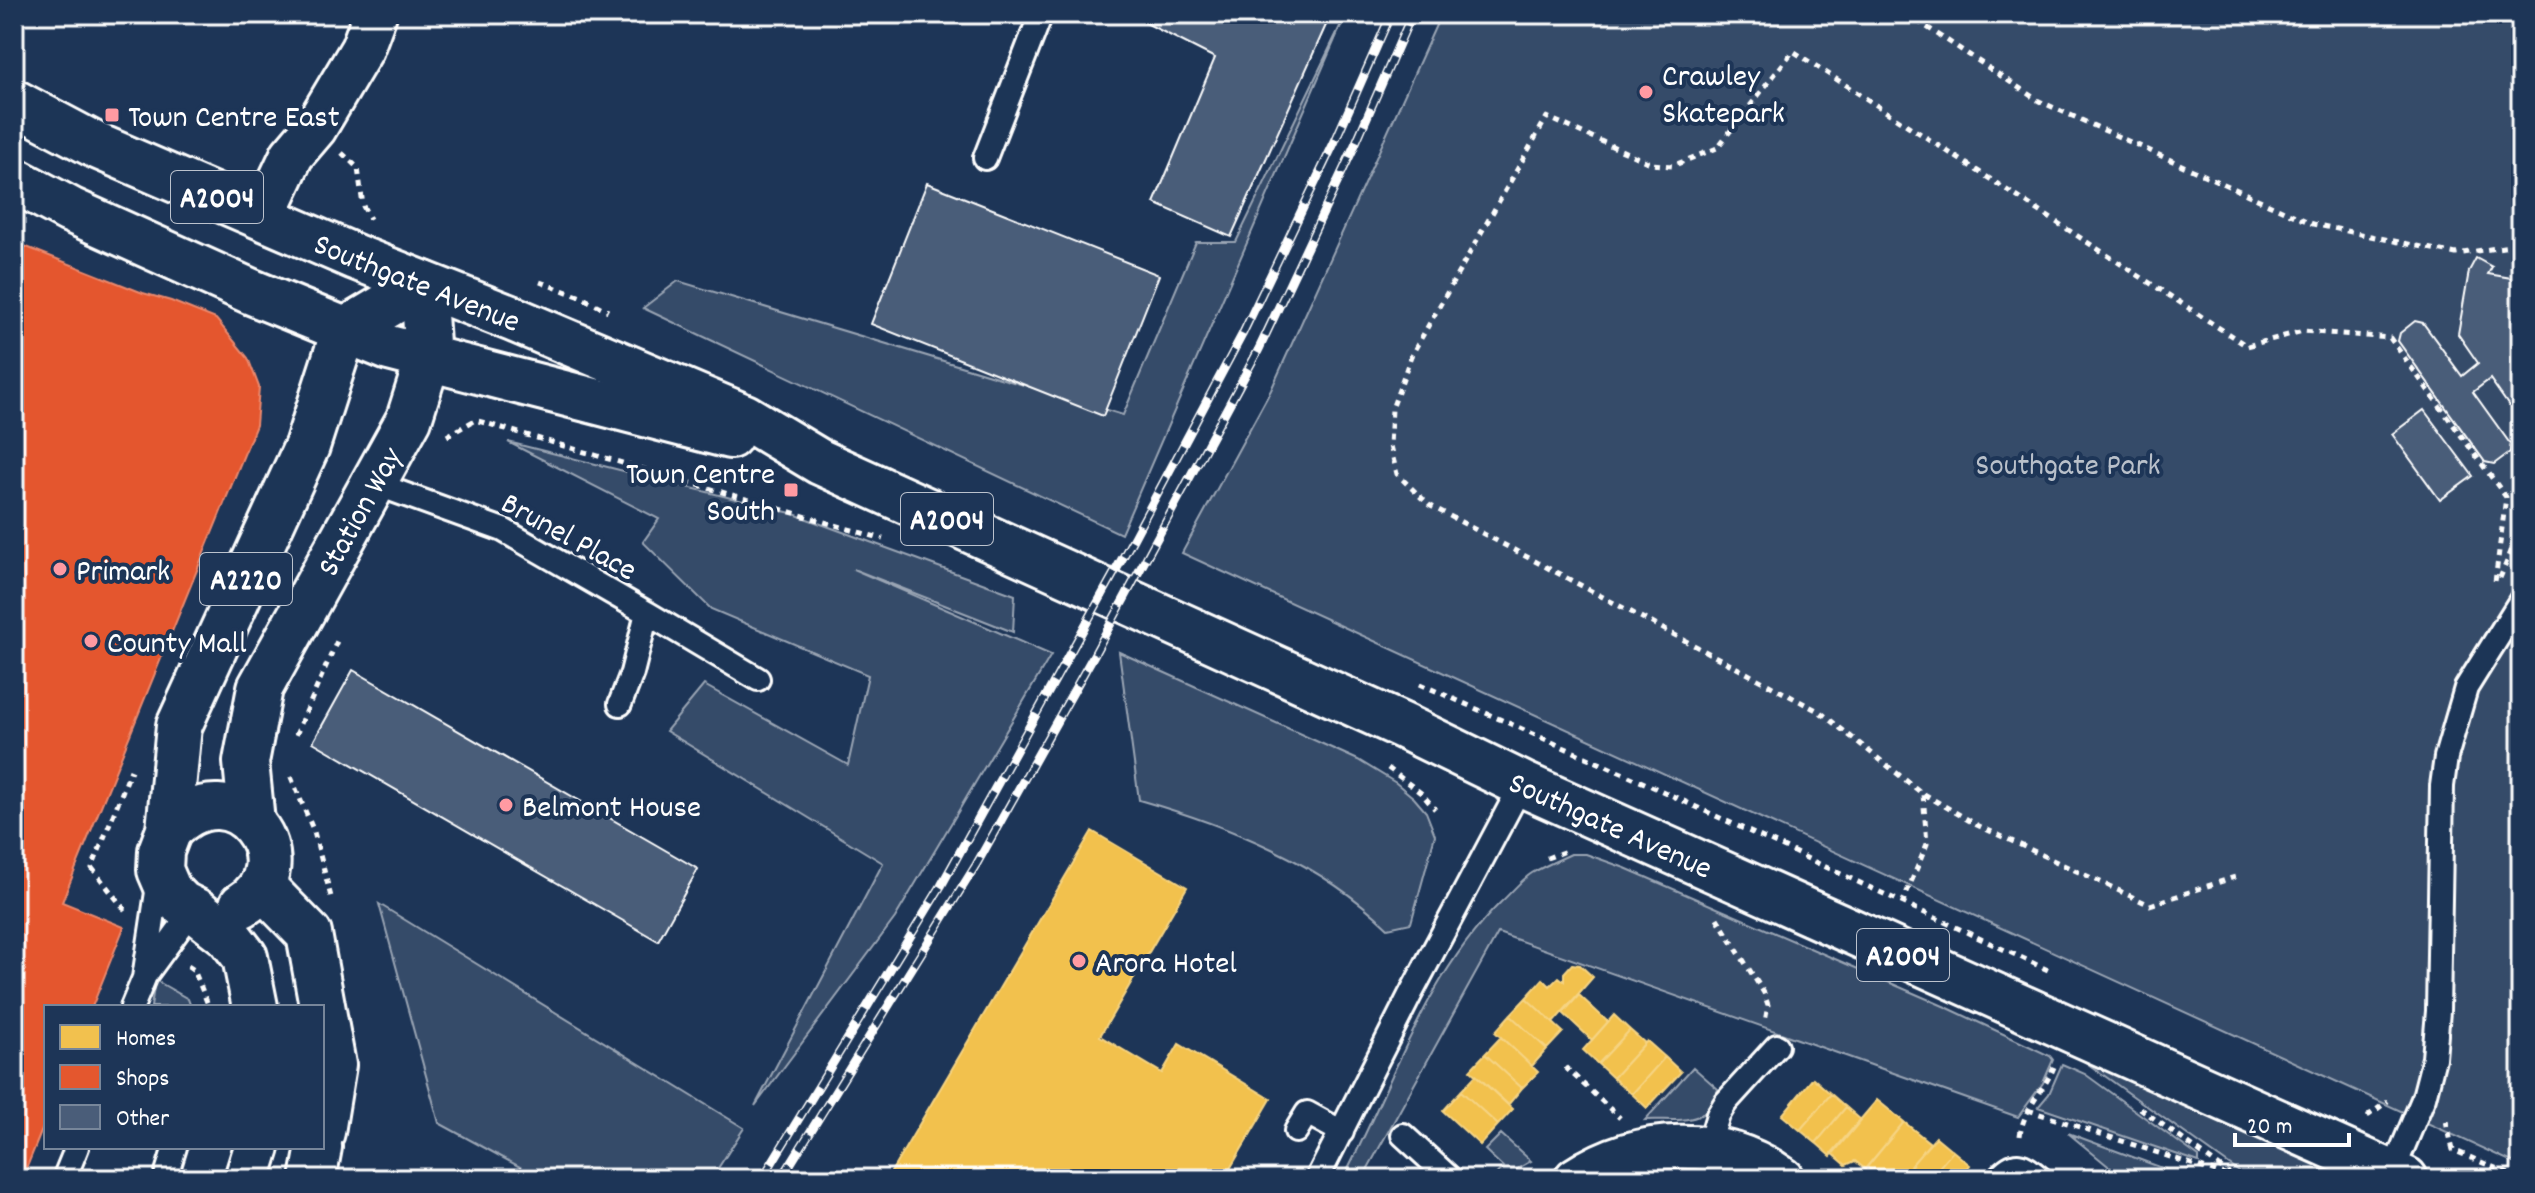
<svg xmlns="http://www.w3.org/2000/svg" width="2535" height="1193" font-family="Dekko,sans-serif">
	<rect width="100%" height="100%" fill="#1d3557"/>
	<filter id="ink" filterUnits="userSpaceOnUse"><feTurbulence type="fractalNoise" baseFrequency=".0125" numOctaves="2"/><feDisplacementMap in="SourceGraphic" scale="16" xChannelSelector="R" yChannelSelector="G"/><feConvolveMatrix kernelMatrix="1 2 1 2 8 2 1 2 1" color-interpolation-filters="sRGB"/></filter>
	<g filter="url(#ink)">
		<path fill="#364b69" stroke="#9aa5b4" stroke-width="2" d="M1346 14 1121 534 643 308 678 281 1123 415 1196 242H1236Z
			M1441 14H2521V1166L1182 553 1271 390Z
			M508 442 791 513 1015 595 1013 632 853 569 1051 655 895 918 755 1106 883 863 666 731 704 685 848 765 868 675 711 609 643 542 659 519Z
			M1119 652 1358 760 1396 783 1414 798 1426 812 1435 835 1411 923 1388 928C1320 862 1229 826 1139 800Z
			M1571 854H1586L1625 868 1948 1008 2050 1056 2053 1060 2043 1083 2018 1117 1498 933 1362 1179H1343C1392 1086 1424 978 1501 902 1511 893 1521 880 1532 873 1544 866 1558 860 1571 854Z
			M379 904 744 1128 711 1179H542L439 1123Z
			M155 980 188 999 191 1007H151Z
			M2081 1059 2100 1062 2362 1179H2249Z
			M2062 1064 2085 1074 2199 1157V1162L2038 1107 2049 1094Z
			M1693 1067 1718 1089C1708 1129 1677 1118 1645 1120Z
			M2068 1133 2192 1179H2124Z
			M1501 1134 1531 1161 1517 1169V1179H1492L1503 1167 1485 1150Z"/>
		<path fill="#f2c14e" stroke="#f6d483" stroke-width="2" d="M1092 831 1187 887 1100 1036 1162 1073 1179 1044 1271 1099 1224 1179H887Z
			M1572 964 1580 965 1593 977 1553 1023 1526 998 1543 979 1550 986 1559 977 1564 981V973Z
			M1579 995 1608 1022 1592 1040 1563 1013Z
			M1526 998 1563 1032 1547 1049 1510 1015Z
			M1510 1015 1547 1049 1532 1066 1495 1032Z
			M1614 1015 1630 1030 1598 1064 1583 1050Z
			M1630 1030 1645 1043 1613 1078 1598 1064Z
			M1501 1037 1538 1072 1522 1088 1485 1054Z
			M1647 1041 1665 1057 1632 1094 1613 1078Z
			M1485 1054 1522 1088 1508 1105 1470 1070Z
			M1665 1057 1681 1072 1647 1108 1632 1094Z
			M1476 1075 1513 1109 1498 1125 1461 1091Z
			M1813 1078 1831 1094 1800 1130 1782 1115Z
			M1461 1091 1498 1125 1480 1145 1443 1111Z
			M1831 1094 1846 1107 1816 1143 1800 1130Z
			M1877 1100 1904 1122 1865 1169 1855 1161 1846 1165 1832 1153Z
			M1846 1107 1861 1120 1831 1156 1816 1143Z
			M1904 1122 1930 1143 1900 1179 1889 1175 1881 1179 1867 1167Z
			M1936 1137 1953 1151 1929 1179H1913L1905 1172Z
			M1953 1151 1970 1165 1958 1179H1929Z"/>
		<path fill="#e4572e" stroke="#ec896d" stroke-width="2" d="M14 242 143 293 171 301 216 319 248 358 259 387 256 425 62 902 124 927 92 1007H46V1120L22 1179H14Z"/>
		<path fill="#4a5d79" stroke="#fff" stroke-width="2" d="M1133 14H1331L1231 237 1154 203 1215 58 1132 16Z
			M927 183 1159 275 1103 416 871 324Z
			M2476 258 2492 267 2488 274 2517 279 2521 284V407L2509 406 2490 379 2473 392 2511 445 2510 452 2494 464 2485 462 2398 341 2400 333 2415 321 2423 323 2462 376 2478 363 2458 334 2469 271Z
			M2424 410 2473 476 2440 500 2392 434Z
			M353 670 698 869 658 941 313 742Z"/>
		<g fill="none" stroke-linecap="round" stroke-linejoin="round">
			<defs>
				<path id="lane" d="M985 158 1041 14
					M373 483 503 530 647 613 632 673 620 704
					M647 613 758 679
					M147 973 193 910
					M132 1007 144 978 159 879
					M1296 1131 1307 1113 1342 1132
					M1403 1135 1451 1179
					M1708 1148 1718 1115 1726 1102 1777 1046
					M2392 1173 2424 1097 2434 1058 2438 1011 2442 786 2446 757 2466 688 2521 600
					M64 1179 77 1147
					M165 1179 175 1147
					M1317 1179 1410 995 1522 784
					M1997 1179C2016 1158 2022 1163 2041 1179"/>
				<path id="street" d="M263 217 292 155 315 128 362 49 375 14
					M1576 1179C1638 1138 1722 1134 1783 1179"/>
				<g id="primary">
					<path id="s1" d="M14 102 97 146 355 257 513 319 745 417 820 462 1403 726 1522 784 2405 1179"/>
					<path d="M14 180 70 210 252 292 389 348 730 436"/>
					<path d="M344 331 423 284"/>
					<path id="s2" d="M252 822 246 762 260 688 409 419 428 359 423 284"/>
					<path d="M169 830C236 761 307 865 242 905"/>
					<path d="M262 886 309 934 333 1065 322 1132"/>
					<path d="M255 1007 245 957 229 936 198 912 182 904 169 891 160 870 161 851 169 830 179 726 307 446 344 331"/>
					<path d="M247 1179 257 1147"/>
					<path d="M313 1179 319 1147"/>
				</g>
			</defs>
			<use href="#lane" stroke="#fff" stroke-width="28"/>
			<use href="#street" stroke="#fff" stroke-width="48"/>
			<use href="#primary" stroke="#fff" stroke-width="50"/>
			<path stroke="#fff" stroke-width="5" stroke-dasharray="6 6" stroke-linecap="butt" d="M1907 14 2039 101 2313 224 2456 254 2517 245 2521 247
				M342 153 358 168 363 206 370 219
				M540 282 581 297 608 311
				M447 436 475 420 883 539
				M2500 578 2515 542 2521 509
				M1420 684 1649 785 2048 970
				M296 735 337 641
				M1388 768 1421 793 1435 809
				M291 777 314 832 331 897
				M1924 794 1977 825 2150 905 2235 877
				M1547 858 1566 851
				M1902 904 1927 844 1923 794 1820 712 1429 505 1397 474 1390 446 1392 409 1411 356 1547 117 1652 164 1672 166 1717 148 1793 51 2247 346 2303 331 2390 338 2506 497 2495 582
				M125 910 92 868 131 770
				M1717 918 1764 993 1768 1005 1765 1022
				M188 966 194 970 209 1007
				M1565 1067 1620 1118
				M2140 1108 2236 1179
				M2028 1110 2228 1176
				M2367 1114 2369 1115 2388 1101
				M2446 1121 2453 1150 2521 1179
				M2020 1136C2023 1109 2044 1091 2054 1067"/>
			<use href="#lane" stroke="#1d3557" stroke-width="22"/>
			<use href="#street" stroke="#1d3557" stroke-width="42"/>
			<use href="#primary" stroke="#1d3557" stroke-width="44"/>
			<defs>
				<path id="rail" d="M762 1179 941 886 1132 541 1242 335 1335 141 1391 14
					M781 1179 976 865 1095 653 1259 349 1354 147 1412 14"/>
			</defs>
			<use href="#rail" stroke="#fff" stroke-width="9"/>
			<use href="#rail" stroke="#1d3557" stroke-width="6" stroke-dasharray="18" stroke-linecap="butt"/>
		</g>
	</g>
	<g fill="#ff9aa2" stroke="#1d3557" stroke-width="3">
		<circle cx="1646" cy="92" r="8"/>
		<rect x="104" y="107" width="16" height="16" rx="4"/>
		<rect x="783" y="482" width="16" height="16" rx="4"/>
		<circle cx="60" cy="569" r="8"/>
		<circle cx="91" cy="641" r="8"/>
		<circle cx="506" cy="805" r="8"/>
		<circle cx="1079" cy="961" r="8"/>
	</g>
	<g text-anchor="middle" stroke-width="8" stroke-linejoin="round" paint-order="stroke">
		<g fill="#1d3557" stroke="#bbc2cd" stroke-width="2">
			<rect x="171" y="171" width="92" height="52" rx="6"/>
			<rect x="901" y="493" width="92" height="52" rx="6"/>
			<rect x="200" y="553" width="92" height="52" rx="6"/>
			<rect x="1857" y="929" width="92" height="52" rx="6"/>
		</g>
		<g font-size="30" font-weight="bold" fill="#fff">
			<text x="217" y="207">A2004</text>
			<text x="947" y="529">A2004</text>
			<text x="246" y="589">A2220</text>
			<text x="1903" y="965">A2004</text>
		</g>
		<g font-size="32" fill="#fff" stroke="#1d3557" text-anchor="start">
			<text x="1662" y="85">Crawley<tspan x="1662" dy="37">Skatepark</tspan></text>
			<text x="128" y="126">Town Centre East</text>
			<text x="775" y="483" text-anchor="end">Town Centre<tspan x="775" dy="37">South</tspan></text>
			<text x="76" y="580">Primark</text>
			<text x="107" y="652">County Mall</text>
			<text x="522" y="816">Belmont House</text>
			<text x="1095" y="972">Arora Hotel</text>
		</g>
		<g font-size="32" fill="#fff" stroke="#1d3557">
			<text dy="11" stroke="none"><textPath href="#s1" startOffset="442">Southgate Avenue</textPath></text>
			<text dy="11" stroke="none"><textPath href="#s2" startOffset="338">Station Way</textPath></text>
			<text transform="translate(570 535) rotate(29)" y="11">Brunel Place</text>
			<text dy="11" stroke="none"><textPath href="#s1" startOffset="1754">Southgate Avenue</textPath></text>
		</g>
		<g font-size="32" fill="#b9c0ca" stroke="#1d3557">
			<text x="2068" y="474">Southgate Park</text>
		</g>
	</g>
	<rect width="2535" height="1193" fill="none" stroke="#1d3557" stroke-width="48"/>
	<rect x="24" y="24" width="2487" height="1145" fill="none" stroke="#fff" stroke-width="3" filter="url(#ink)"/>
	<rect x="44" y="1005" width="280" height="144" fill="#1d3557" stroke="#77869a" stroke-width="2"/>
	<rect x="60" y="1025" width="40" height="24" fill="#f2c14e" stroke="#77869a" stroke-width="2"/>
	<text x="116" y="1045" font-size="24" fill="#ffffff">Homes</text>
	<rect x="60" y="1065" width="40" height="24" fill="#e4572e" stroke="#77869a" stroke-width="2"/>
	<text x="116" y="1085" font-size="24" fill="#ffffff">Shops</text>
	<rect x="60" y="1105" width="40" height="24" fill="#4a5d79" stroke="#77869a" stroke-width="2"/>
	<text x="116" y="1125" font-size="24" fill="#ffffff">Other</text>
	<path d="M2235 1133v12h114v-12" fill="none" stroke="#ffffff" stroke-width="4"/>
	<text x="2247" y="1133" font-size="24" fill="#ffffff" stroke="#1d3557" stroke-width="6" paint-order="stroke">20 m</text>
</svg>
